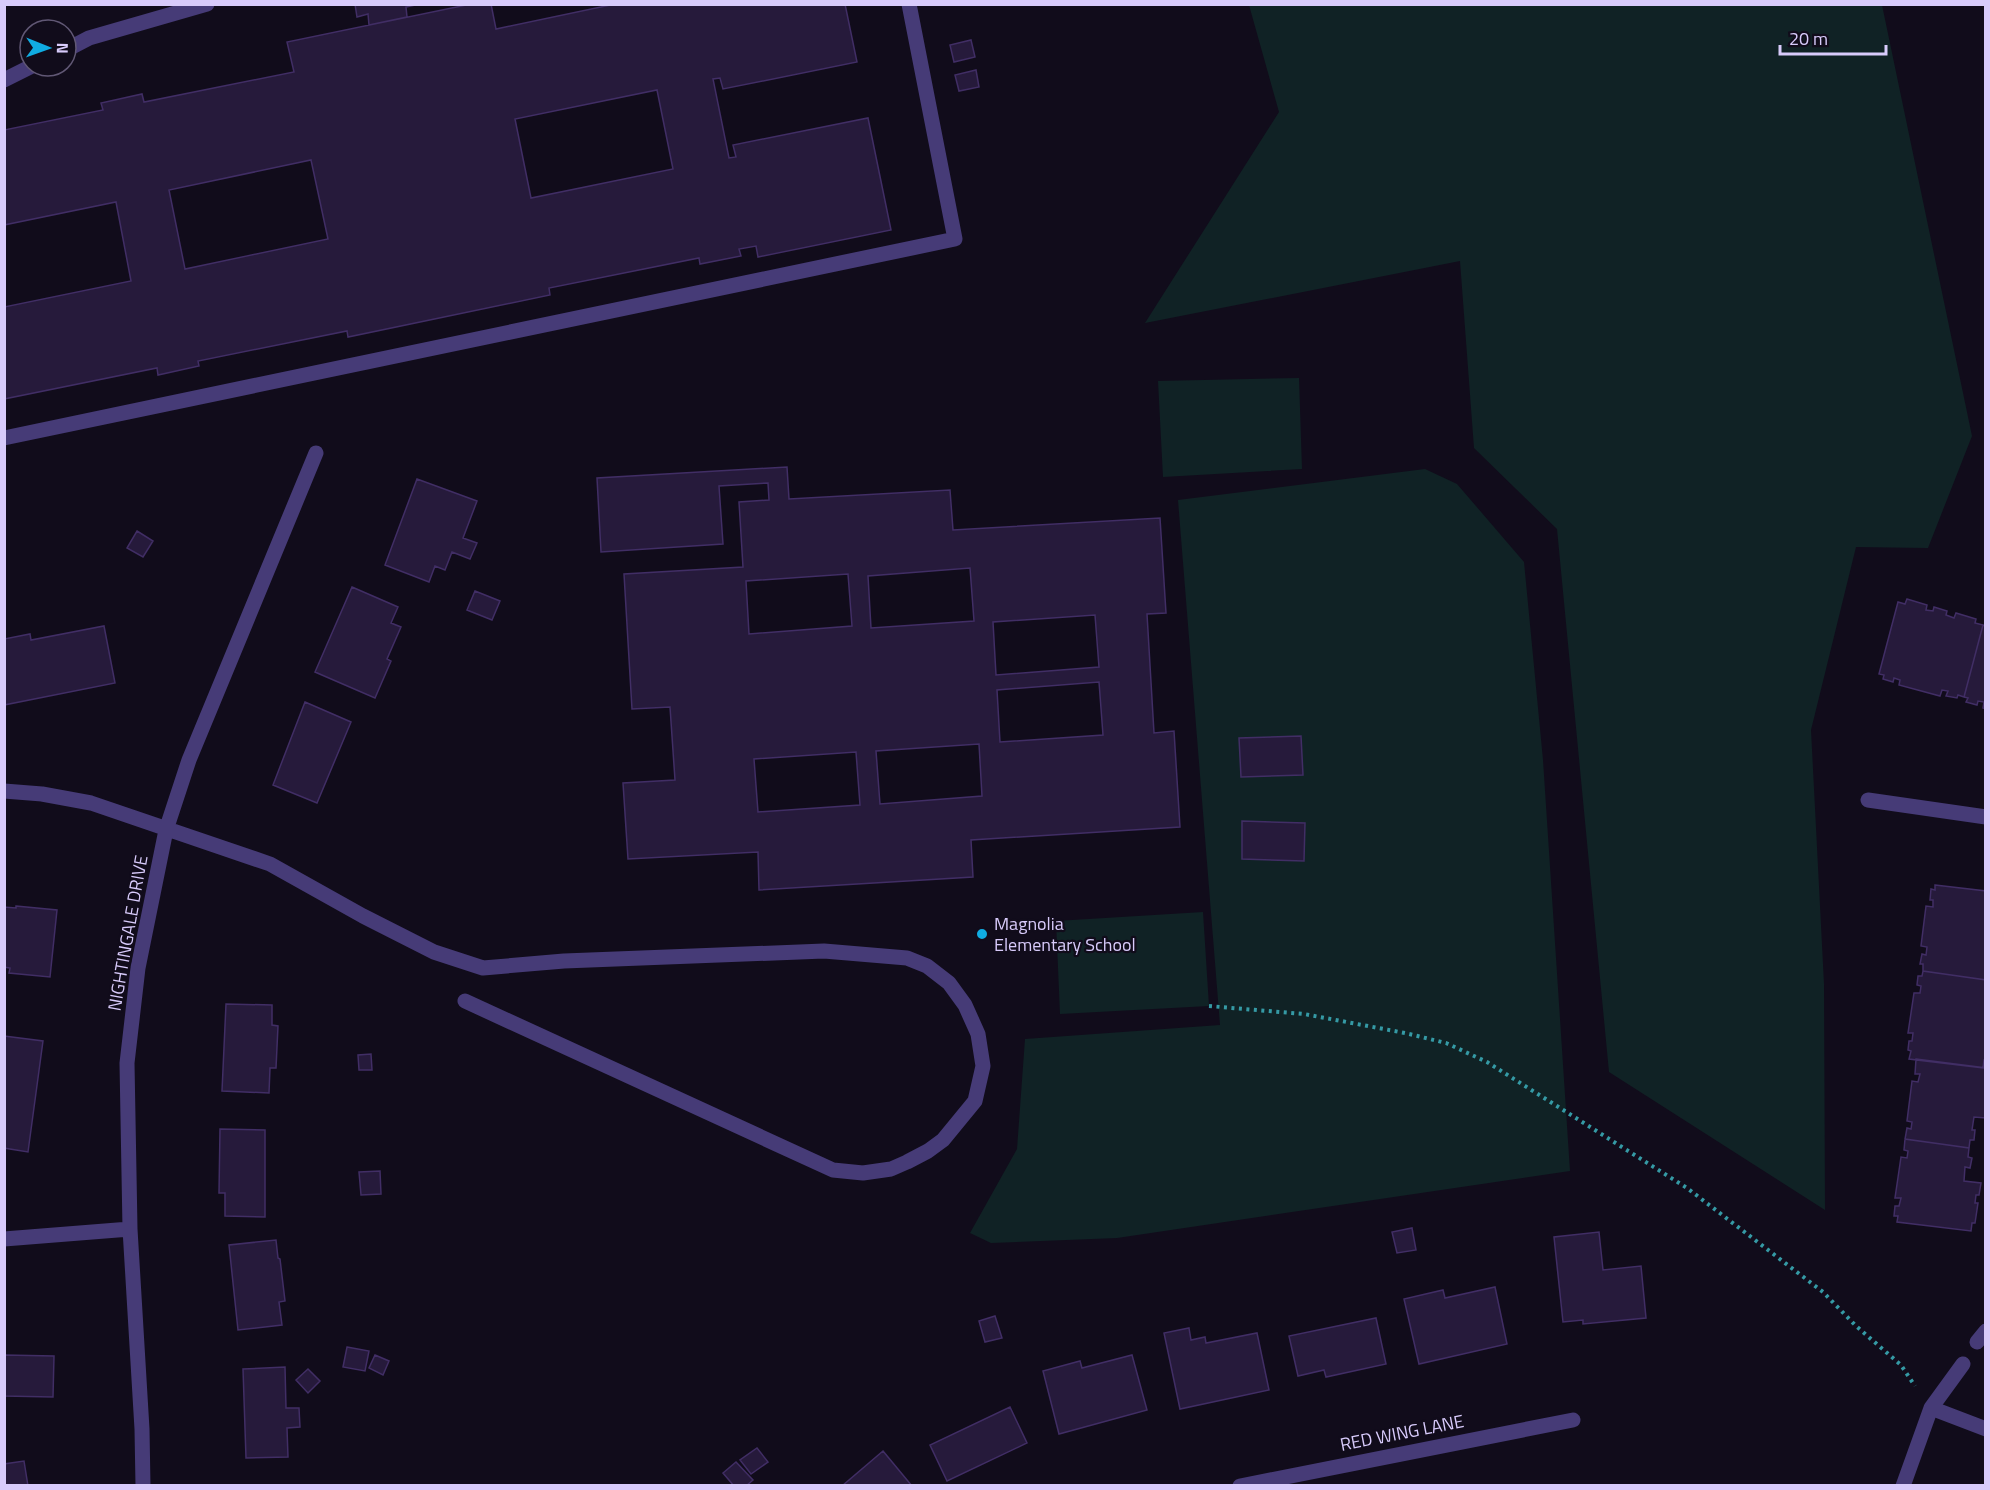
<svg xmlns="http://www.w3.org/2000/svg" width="1990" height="1490" font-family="'Titillium Web',sans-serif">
	<rect width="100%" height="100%" fill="#110c1b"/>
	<path fill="#102225" d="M1249 5H1882L1972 436 1928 548 1856 547 1811 730 1824 984 1825 1210 1609 1072 1557 529 1474 448 1460 261 1145 323 1279 112Z
		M1299 378 1302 469 1163 477 1158 381Z
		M1425 469 1457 484 1524 562 1543 760 1570 1171 1117 1238 991 1243 970 1233 1017 1149 1025 1039 1220 1025 1178 500Z
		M1203 912 1209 1006 1060 1014 1056 921Z"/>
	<path fill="#261a3b" stroke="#412e65" stroke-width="1.5" fill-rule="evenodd" d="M355 4H416V5L406 7 407 17 369 25 368 14 357 17Z
		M471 4H491L496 29 615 4H845L857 62 723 89 720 78 713 79 729 158 736 157 733 145 868 118 891 230 758 257 756 246 739 249 741 256 700 264 699 258 549 288 550 295 348 337 347 331 198 361 199 366 158 375 157 368 4 399V307L131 281 116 202 4 225V130L103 110 101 103 142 94 144 102 294 72 287 42ZM657 90 673 169 531 198 515 119ZM311 160 328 239 185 269 169 190Z
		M971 40 975 57 954 62 950 45Z
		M976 70 979 87 959 91 955 75Z
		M787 467 789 499 950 490 953 530 1160 518 1166 613 1147 614 1154 733 1174 731 1180 827 971 840 973 877 759 890 758 852 628 859 623 783 675 780 670 707 632 709 624 574 743 567 739 502 769 500 768 483 719 486 723 544 601 552 597 478ZM970 568 974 621 871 628 868 576ZM848 574 852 626 749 634 746 581ZM1095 615 1099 667 996 675 993 622ZM1099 682 1103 735 1000 742 997 690ZM979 744 982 796 880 804 876 751ZM856 752 860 805 758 812 754 759Z
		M417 479 477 501 463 538 477 543 470 559 452 552 445 570 435 566 429 582 385 565Z
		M137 531 153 541 143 557 127 548Z
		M352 587 398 607 391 623 401 627 387 659 391 661 375 698 315 672Z
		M475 591 500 601 492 620 467 610Z
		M1907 599 1927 605 1926 610 1933 611 1934 607 1947 611 1946 615 1954 618 1956 613 1976 619 1975 623 1983 625 1964 697 1958 695 1957 698 1946 696 1948 691 1942 690 1940 696 1899 685 1900 680 1894 678 1893 682 1883 679 1884 675 1879 674 1898 602 1905 604Z
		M1983 625 1986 626V709L1983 708 1984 702 1978 701 1977 705 1966 702 1968 698 1964 697Z
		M104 626 115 683 4 705V639L30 634 31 640Z
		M305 702 351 722 317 803 273 785Z
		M1301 736 1303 775 1241 777 1239 738Z
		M1242 821 1305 823 1304 861 1242 859Z
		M1935 885 1986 891V980L1923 971V964H1920L1922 954 1926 955 1927 947 1921 946 1926 906 1933 907V900H1930L1931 889 1935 890Z
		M16 906 57 910 50 977 9 973 10 968 4 967V907L16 908Z
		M1923 971 1986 980V1060H1984L1983 1068 1909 1059 1911 1051 1908 1050 1909 1041H1912L1913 1033H1908L1914 993H1920L1921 986 1917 985 1918 976H1922Z
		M226 1004 272 1005V1025L278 1026 276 1068H270L269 1093 222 1091Z
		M4 1036 43 1041 28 1152 4 1148Z
		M371 1054 372 1070H359L358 1055Z
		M1916 1059 1986 1068V1118L1974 1117 1972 1130H1975L1974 1140H1970L1969 1148 1905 1139 1907 1128 1911 1129 1912 1122 1907 1121 1912 1081 1918 1082 1920 1074H1915Z
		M220 1129 265 1130V1217L225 1216V1193H219Z
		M1905 1139 1969 1148 1968 1157 1972 1158 1970 1168 1965 1167 1964 1181 1981 1183 1979 1195H1976L1975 1203H1978L1975 1223H1972L1971 1231 1897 1222 1898 1216H1894L1895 1206H1899L1901 1198H1895L1901 1157 1907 1158 1908 1151 1904 1150Z
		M380 1171 381 1194 361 1195 359 1172Z
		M1412 1228 1416 1250 1397 1253 1392 1232Z
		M1599 1232 1603 1270 1641 1266 1646 1318 1583 1324V1320L1563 1322 1554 1237Z
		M276 1240 278 1258 280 1259 285 1301 279 1302 282 1325 238 1330 229 1245Z
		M1495 1287 1507 1344 1419 1364 1404 1299 1443 1290 1445 1298Z
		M995 1316 1002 1338 985 1342 979 1321Z
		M1376 1318 1386 1364 1326 1377 1324 1370 1298 1376 1289 1336Z
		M1189 1328 1191 1340 1205 1337 1206 1343 1257 1333 1269 1390 1180 1409 1164 1333Z
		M347 1347 369 1351 365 1371 343 1367Z
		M4 1355 54 1356 53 1397 4 1396Z
		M375 1355 389 1361 383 1375 369 1368Z
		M1132 1355 1147 1410 1059 1434 1043 1371 1080 1361 1082 1368Z
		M285 1367 286 1408H299L300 1427 287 1428 288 1457 246 1458 243 1369Z
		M308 1369 320 1381 308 1393 296 1380Z
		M1010 1407 1027 1443 947 1481 930 1445Z
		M757 1448 768 1462 751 1474 740 1460Z
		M883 1451 912 1486H842Z
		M24 1461 28 1486H4V1464Z
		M736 1462 753 1480 746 1486H734L723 1473Z"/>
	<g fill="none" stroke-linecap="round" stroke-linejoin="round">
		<path stroke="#359aa5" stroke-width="4" stroke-dasharray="3 4.5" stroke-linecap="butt" d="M1209 1006 1304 1014 1405 1033 1446 1043 1487 1062 1687 1188 1823 1292 1856 1326 1901 1365 1915 1386"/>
		<path stroke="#463b77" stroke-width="15" d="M66 50 89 38 207 4
			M4 80 32 66
			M4 438 955 239 909 4
			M4 791 42 794 91 803 270 864 363 916 434 952 483 968 564 961 824 951 907 958 927 966 949 983 965 1005 978 1034 983 1066 975 1101 943 1140 928 1151 907 1162 891 1169 863 1173 833 1170 465 1001
			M1868 800 1986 817
			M4 1239 130 1229
			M1977 1342 1986 1331
			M1931 1408 1986 1429
			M143 1486 142 1429 130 1229 127 1063 138 968 166 830 189 760 316 453
			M1240 1486 1573 1420
			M1903 1486 1931 1408 1963 1364"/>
	</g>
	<circle fill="#10ace2" stroke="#110c1b" stroke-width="2" cx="982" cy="934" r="6"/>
	<g text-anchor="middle" stroke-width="4.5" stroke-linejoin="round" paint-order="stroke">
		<g font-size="18" fill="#d8cbfb" stroke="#110c1b" text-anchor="start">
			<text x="994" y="930">Magnolia<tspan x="994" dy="21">Elementary School</tspan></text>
		</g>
		<g font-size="18" fill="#d8cbfb" stroke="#110c1b">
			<text transform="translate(128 933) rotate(-80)" y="6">NIGHTINGALE DRIVE</text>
			<text transform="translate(1402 1433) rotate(-11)" y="6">RED WING LANE</text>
		</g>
	</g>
	<rect width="1990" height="1490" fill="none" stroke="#d8cbfb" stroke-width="12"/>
	<g transform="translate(48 48) rotate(91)"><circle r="28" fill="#110c1b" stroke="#615875" stroke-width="1.5"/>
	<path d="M0-4.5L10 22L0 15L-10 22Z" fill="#10ace2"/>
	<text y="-9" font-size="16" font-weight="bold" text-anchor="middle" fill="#d8cbfb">N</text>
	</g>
	<path d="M1780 45v9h106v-9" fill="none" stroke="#d8cbfb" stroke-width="3"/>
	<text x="1789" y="45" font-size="18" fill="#d8cbfb" stroke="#110c1b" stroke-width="4.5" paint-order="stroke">20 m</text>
</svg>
